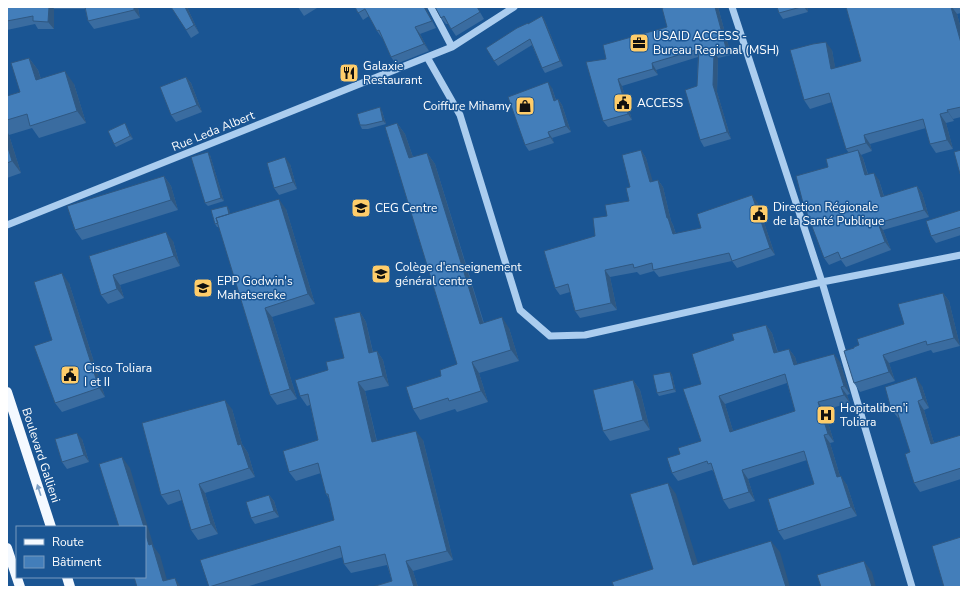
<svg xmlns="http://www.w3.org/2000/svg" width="968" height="594" font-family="'Nunito Sans',sans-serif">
	<rect width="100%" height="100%" fill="#1a5593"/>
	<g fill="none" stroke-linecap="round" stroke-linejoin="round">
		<path stroke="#abcdef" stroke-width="7" d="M431 7 452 47
			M732 7 822 282 912 587
			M427 57 460 115 520 310 550 336 585 335 822 282 961 255
			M7 225 452 47 514 7"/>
		<path stroke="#f4f9ff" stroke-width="10" d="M7 392 51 527
			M7 548 20 587
			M67 577 70 587"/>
	</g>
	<path fill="#3a6ca0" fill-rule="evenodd" d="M7 7H146L138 8 140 18 94 29 88 21 85 9H54V29H38L35 24 7 30Z
		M187 7 199 33 191 38 186 30Z
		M298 7H316L317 8 304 16Z
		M355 7H427L426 9 436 28 420 34 429 51 396 64 391 57 383 38H382L377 31 369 16 363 20Z
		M435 7H477L484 19 456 36 448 24H446L441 18Z
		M718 7 731 55 718 58 717 92 731 139 704 147 700 140 697 86 698 57 656 70 658 75 622 86 632 120 608 127 603 121 606 59 667 27Z
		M777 7H807L808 12 783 19 779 13Z
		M846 7H961V13L957 14 961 29V117L953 119 954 121 946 123 953 149 936 153 930 144 926 128 870 144 872 151 861 155 863 158 868 174 879 180 884 196 917 186 922 193 929 217 883 230 891 250 846 267 841 260 829 265 824 258 828 167 849 153 846 149 832 102 810 109 804 100 832 50 835 68 861 61Z
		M542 16 545 21 563 66 545 73 542 68 532 45 498 66 494 61 528 24Z
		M29 58 38 70 41 79 74 84 86 123 39 138 32 128 9 135 21 173 7 178V96L20 92Z
		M186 77 191 83 202 112 176 122 171 115Z
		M552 88 556 100 558 99 562 105 571 132 552 138 554 143 529 151 525 145Z
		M382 111 386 124 368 129H362L360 125Z
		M397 123 405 134 413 157 427 153 435 164 484 323 509 328 519 361 479 373 488 402 457 412 455 409 420 420 413 409 441 376 457 364Z
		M127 127 133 139 116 147 114 144Z
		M641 150 646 158 652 182 658 180 663 187 671 221 673 225 676 234 701 228 757 202 775 255 737 268 732 261 659 277 654 271 640 275 637 272 610 277 617 310 580 318 575 311 570 292 560 295 555 288 595 236 607 216 629 201 630 187Z
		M210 155 224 201 208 206 205 203Z
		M290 164 297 189 279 195 274 188Z
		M164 176 171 186 178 210 82 240 75 230Z
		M229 209 230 214 286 209 315 304 272 317 297 399 277 405 270 395 219 227H217L215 224Z
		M961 210V235L936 243 931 236Z
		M173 241 180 266 120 285 124 298 108 304 101 295 89 256Z
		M69 283 105 397 62 412 55 403 52 340Z
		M943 293 949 301 960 346 933 353 931 350 889 363 895 381 860 392 854 383V348L904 324Z
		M360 312 366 322 373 352 377 351 383 360 389 386 365 391 377 441 423 440 453 560 413 571 418 587H372L392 581 387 565 351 573 344 564 343 557 246 587H209L334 520 330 500 326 494 321 473 296 481 289 472 318 440 310 405 307 406 300 396 328 370 344 358Z
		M766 325 772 333 778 352 789 349 795 357 797 364 840 362 850 394 847 395 850 403 824 410 834 442 830 443 840 476 847 485 857 516 784 540 778 531 814 484 807 460 748 479 755 501 729 509 723 500 714 472 712 470 678 481 672 473 680 454 701 441V384L734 340ZM787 383 795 411 733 431 725 404Z
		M670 372 672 375 676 392 659 396 657 393Z
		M633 380 640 390 650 430 610 441 603 431Z
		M922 386 929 408 924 410 934 443 961 435V479L920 492 914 483 910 452 899 417 898 418 891 409Z
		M232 409 242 444 248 453 255 477 205 493 218 534 198 540 191 530 182 500 168 505 161 495Z
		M82 439 89 462 67 469 62 462Z
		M269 495 274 501 279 517 255 524 251 518Z"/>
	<path fill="#2f5882" d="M49 7H53L54 9V29L48 22Z
		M134 7H137L138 8 140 18 134 10Z
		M185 7H187L199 33 194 25Z
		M424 7H427L426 9 436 28Z
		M715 7H718L731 55 726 48Z
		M804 7H807L808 12Z
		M951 7H952L957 14 961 29V43Z
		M542 16 545 21 563 66 560 61Z
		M415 27 420 34 429 51 424 44Z
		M826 42 832 50 837 78 831 69Z
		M714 52 718 58 717 92 731 139 727 132 713 85Z
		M29 58 38 70 45 93 36 80Z
		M652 63 656 70 658 75 653 69Z
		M65 71 74 84 86 123 77 111Z
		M186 77 191 83 202 112 197 105Z
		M618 79 622 86 632 120 628 114Z
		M548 82 552 88 558 107 554 101Z
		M558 99 562 105 571 132 566 126Z
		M380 107 382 111 386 124 383 121Z
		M947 110 953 119 954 121 948 112Z
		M940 114 946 123 953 149 947 140Z
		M125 123 133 139 130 136Z
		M397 123 405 134 417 169 409 158Z
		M7 131 9 135 21 173 12 161 7 144Z
		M548 132 552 138 554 143 550 137Z
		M864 135 870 144 872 151 866 143Z
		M641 150 646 158 655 189 650 182Z
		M858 150 863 158 870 183 865 175Z
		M208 152 210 155 224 201 221 198Z
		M427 153 435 164 487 335 480 324Z
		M285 157 290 164 297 189 293 182Z
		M874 173 879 180 886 204 881 197Z
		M164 176 171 186 178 210 171 200Z
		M658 180 663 187 671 221 673 225 678 241 673 234 667 218Z
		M917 186 922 193 929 217 924 210Z
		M752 195 757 202 775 255 770 248Z
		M279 199 286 209 315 304 308 294Z
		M227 206 229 209 233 223 230 220Z
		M878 223 883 230 891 250 885 242Z
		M166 232 173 241 180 266 174 256Z
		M605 270 610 277 617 310 611 303Z
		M62 273 69 283 105 397 99 388Z
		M113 275 120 285 124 298 117 289Z
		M943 293 949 301 960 346 954 338Z
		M265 308 272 317 297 399 290 389Z
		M360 312 366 322 375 362 369 353Z
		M502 317 509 328 519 361 511 350Z
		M766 325 772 333 780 361 774 353Z
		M789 349 795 357 800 373 794 365Z
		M377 351 383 360 389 386 383 376Z
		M834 354 840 362 850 394 844 386Z
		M883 355 889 363 895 381 889 372Z
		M472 362 479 373 488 402 481 391Z
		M670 372 672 375 676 392 674 389Z
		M916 377 922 386 929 408 923 399Z
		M633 380 640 390 650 430 643 420Z
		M358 382 365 391 379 451 372 442Z
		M841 387 847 395 850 403 844 395Z
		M719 396 725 404 736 441 730 432Z
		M225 400 232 409 242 444 248 453 255 477 249 468 238 445Z
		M918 401 924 410 937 453 931 444Z
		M818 402 824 410 834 442 828 434Z
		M416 431 423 440 453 560 447 551Z
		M77 433 82 439 89 462 84 455Z
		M824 435 830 443 843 486 837 477Z
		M122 457 130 468 154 547 160 555 169 587 163 581 149 545 145 532V527H144Z
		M742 470 748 479 755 501 749 492Z
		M841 476 847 485 857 516 851 507Z
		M668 483 676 494 702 576 693 565Z
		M199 484 205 493 218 534 211 524Z
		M269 495 274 501 279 517 274 511Z
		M771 541 780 552 790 587H786Z
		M406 561 413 571 418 587H414Z
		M864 561 872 572 876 587H872Z
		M175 578 181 587H178Z"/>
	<path fill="#437eba" stroke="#2f5882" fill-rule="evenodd" d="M7 7H49L48 22 33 21V16L7 21Z
		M85 7H134V10L88 21Z
		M171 7H185L194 25 186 30Z
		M355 7H424L432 21 415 27 424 44 391 57 379 30 377 31 365 9 358 13Z
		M435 7H477L480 12 451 29 444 16 441 18Z
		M666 7H715L726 48 714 52 713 85 727 132 700 140 685 90 697 86 699 49 652 63 653 69 618 79 628 114 603 121 586 62 606 59 603 45 667 27 662 8Z
		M777 7H801L779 13Z
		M846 7H951L961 43V107L947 110 948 112 940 114 947 140 930 144 923 119 864 135 866 143 846 149 829 93 804 100 790 50 813 44 826 42 831 69 861 61Z
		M542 16 560 61 542 68 530 39 494 61 486 48 517 28 528 23V24Z
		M29 58 36 80 65 71 77 111 30 126 27 114 7 120V96L20 92 11 63Z
		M186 77 197 105 171 115 160 87Z
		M548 82 554 101 558 99 566 126 548 132 550 137 525 145 508 97Z
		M380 107 383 121 366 125H360L357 114Z
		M125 123 130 136 114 144 108 131Z
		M397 123 409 158 427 153 480 324 502 317 511 350 472 362 481 391 449 401 448 398 413 409 406 387 441 376 440 370 457 364 385 127Z
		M7 144 12 161 7 163Z
		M641 150 650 182 658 180 667 218H668L673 234 701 228 697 214 752 195 770 248 732 261 729 253 653 270 652 263 634 268 633 264 605 270 611 303 575 311 568 284 555 288 544 251 595 236 593 218 607 216 605 205 629 201 626 188 630 187 622 155Z
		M858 150 865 175 874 173 881 197 917 186 924 210 878 223 885 242 841 259 838 252 824 258 803 203 796 176 828 167 826 159Z
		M961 150V174H960L954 152Z
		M208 152 221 198 205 203 191 157Z
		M285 157 293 182 274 188 267 163Z
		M164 176 171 200 75 230 67 206Z
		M279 199 308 294 265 308 290 389 270 395 216 218Z
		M227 206 229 214 216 218 218 223 215 224 211 210Z
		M961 210V227L931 236 926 221Z
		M166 232 174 256 113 275 117 289 101 295 89 256Z
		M62 273 99 388 55 403 34 346 52 340 34 282Z
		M943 293 954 338 927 345 926 341 883 355 889 372 854 383 844 351 854 348V347L859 345 857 339 904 324 898 304Z
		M360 312 369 353 377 351 383 376 358 382 372 442 416 431 447 551 406 561 414 587H372L392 581 385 554 344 564 340 546 209 587 200 560 334 520 328 494H326L318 463 289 472 283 451 318 440 308 394 300 396 295 380 328 370 326 362 344 358 334 318Z
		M766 325 774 353 789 349 794 365 834 354 844 386 841 387 844 395 818 402 828 434 824 435 837 477 841 476 851 507 778 531 768 499 814 484 804 451 742 470 749 492 723 500 711 463 708 464 707 461 672 473 667 458 680 454 678 448 701 441 683 389 701 384 692 354 734 340 732 334ZM785 374 795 411 730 432 719 396Z
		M670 372 674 389 657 393 653 375Z
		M916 377 923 399 918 401 931 444 961 435V468L914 483 905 454 910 452 896 408 891 409 885 387Z
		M633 380 643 420 603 431 593 390Z
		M225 400 238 445 241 444 249 468 199 484 211 524 191 530 179 490 161 495 142 423Z
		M77 433 84 455 62 462 55 439Z
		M122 457 144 527H119L99 464Z
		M668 483 693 565 771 541 786 587H614L612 582 653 569 630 494Z
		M269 495 274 511 251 518 246 502Z
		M145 532 149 545 152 544 163 581 175 578 178 587H137L134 577H145Z
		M961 537V587H944L932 546Z
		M864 561 872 587H821L817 575Z"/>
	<defs><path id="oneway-solid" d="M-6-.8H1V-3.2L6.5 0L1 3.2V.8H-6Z"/></defs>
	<use fill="#7c9fc4" href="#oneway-solid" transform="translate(39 490) rotate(-108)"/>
	<defs>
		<symbol id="office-square" viewBox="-11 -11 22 22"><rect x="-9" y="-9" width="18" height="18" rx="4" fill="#ffcd6a" stroke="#1a5593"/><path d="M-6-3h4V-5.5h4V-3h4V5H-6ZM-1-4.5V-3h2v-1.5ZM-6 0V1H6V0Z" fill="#111"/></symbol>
		<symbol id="restaurant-square" viewBox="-11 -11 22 22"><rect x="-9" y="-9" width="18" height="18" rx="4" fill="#ffcd6a" stroke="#1a5593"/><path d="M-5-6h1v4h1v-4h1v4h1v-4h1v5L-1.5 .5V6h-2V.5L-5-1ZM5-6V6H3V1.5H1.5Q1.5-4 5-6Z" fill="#111"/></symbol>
		<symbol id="civic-square" viewBox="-11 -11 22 22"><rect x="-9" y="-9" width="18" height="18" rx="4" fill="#ffcd6a" stroke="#1a5593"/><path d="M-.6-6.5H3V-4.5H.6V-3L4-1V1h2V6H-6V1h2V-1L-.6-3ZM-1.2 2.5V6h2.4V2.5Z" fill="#111"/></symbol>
		<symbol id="shop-square" viewBox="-11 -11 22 22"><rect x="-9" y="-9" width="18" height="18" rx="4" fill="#ffcd6a" stroke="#1a5593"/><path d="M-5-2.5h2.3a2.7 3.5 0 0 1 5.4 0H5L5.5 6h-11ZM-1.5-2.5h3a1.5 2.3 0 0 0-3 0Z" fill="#111"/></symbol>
		<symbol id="school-square" viewBox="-11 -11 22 22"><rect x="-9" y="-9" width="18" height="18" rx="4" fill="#ffcd6a" stroke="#1a5593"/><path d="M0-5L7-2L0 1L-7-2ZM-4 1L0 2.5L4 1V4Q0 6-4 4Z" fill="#111"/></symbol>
		<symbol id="hospital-square" viewBox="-11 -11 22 22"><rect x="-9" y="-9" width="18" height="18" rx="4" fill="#ffcd6a" stroke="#1a5593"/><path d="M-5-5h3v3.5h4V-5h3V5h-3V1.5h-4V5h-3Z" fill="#111"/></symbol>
	</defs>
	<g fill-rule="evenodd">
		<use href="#office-square" x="628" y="32" width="22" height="22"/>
		<use href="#restaurant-square" x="338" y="62" width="22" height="22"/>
		<use href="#civic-square" x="612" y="92" width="22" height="22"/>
		<use href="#shop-square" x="514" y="95" width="22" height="22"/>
		<use href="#school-square" x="350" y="197" width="22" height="22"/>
		<use href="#civic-square" x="748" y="203" width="22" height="22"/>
		<use href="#school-square" x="370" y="263" width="22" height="22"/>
		<use href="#school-square" x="192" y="277" width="22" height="22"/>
		<use href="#civic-square" x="59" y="364" width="22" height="22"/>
		<use href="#hospital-square" x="815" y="404" width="22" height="22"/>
	</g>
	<g text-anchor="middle" stroke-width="3" stroke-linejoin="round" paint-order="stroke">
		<g font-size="12" fill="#fff" stroke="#1a5593" text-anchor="start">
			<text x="653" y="40">USAID ACCESS -<tspan x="653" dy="14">Bureau Regional (MSH)</tspan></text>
			<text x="363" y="70">Galaxie<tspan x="363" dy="14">Restaurant</tspan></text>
			<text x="637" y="107">ACCESS</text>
			<text x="511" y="110" text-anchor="end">Coiffure Mihamy</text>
			<text x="773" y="211">Direction Régionale<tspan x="773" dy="14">de la Santé Publique</tspan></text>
			<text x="375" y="212">CEG Centre</text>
			<text x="395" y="271">Colège d'enseignement<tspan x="395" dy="14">général centre</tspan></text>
			<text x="217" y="285">EPP Godwin's<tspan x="217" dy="14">Mahatsereke</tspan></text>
			<text x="84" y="372">Cisco Toliara<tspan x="84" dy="14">I et II</tspan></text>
			<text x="840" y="412">Hopitaliben'i<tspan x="840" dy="14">Toliara</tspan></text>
		</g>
		<g font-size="12" fill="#fff" stroke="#1a5593">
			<text transform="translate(213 131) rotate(-22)" y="4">Rue Leda Albert</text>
			<text transform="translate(41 455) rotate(72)" y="4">Boulevard Gallieni</text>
		</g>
	</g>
	<rect width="968" height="594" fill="none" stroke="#ffffff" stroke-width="16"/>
	<rect x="16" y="526" width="130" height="52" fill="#1a5593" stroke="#7699be"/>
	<rect x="24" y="539" width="20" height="6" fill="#f4f9ff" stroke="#7699be"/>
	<text x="52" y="546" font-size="12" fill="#ffffff">Route</text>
	<rect x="24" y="556" width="20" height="12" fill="#437eba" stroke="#7699be"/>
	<text x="52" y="566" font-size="12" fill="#ffffff">Bâtiment</text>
</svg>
